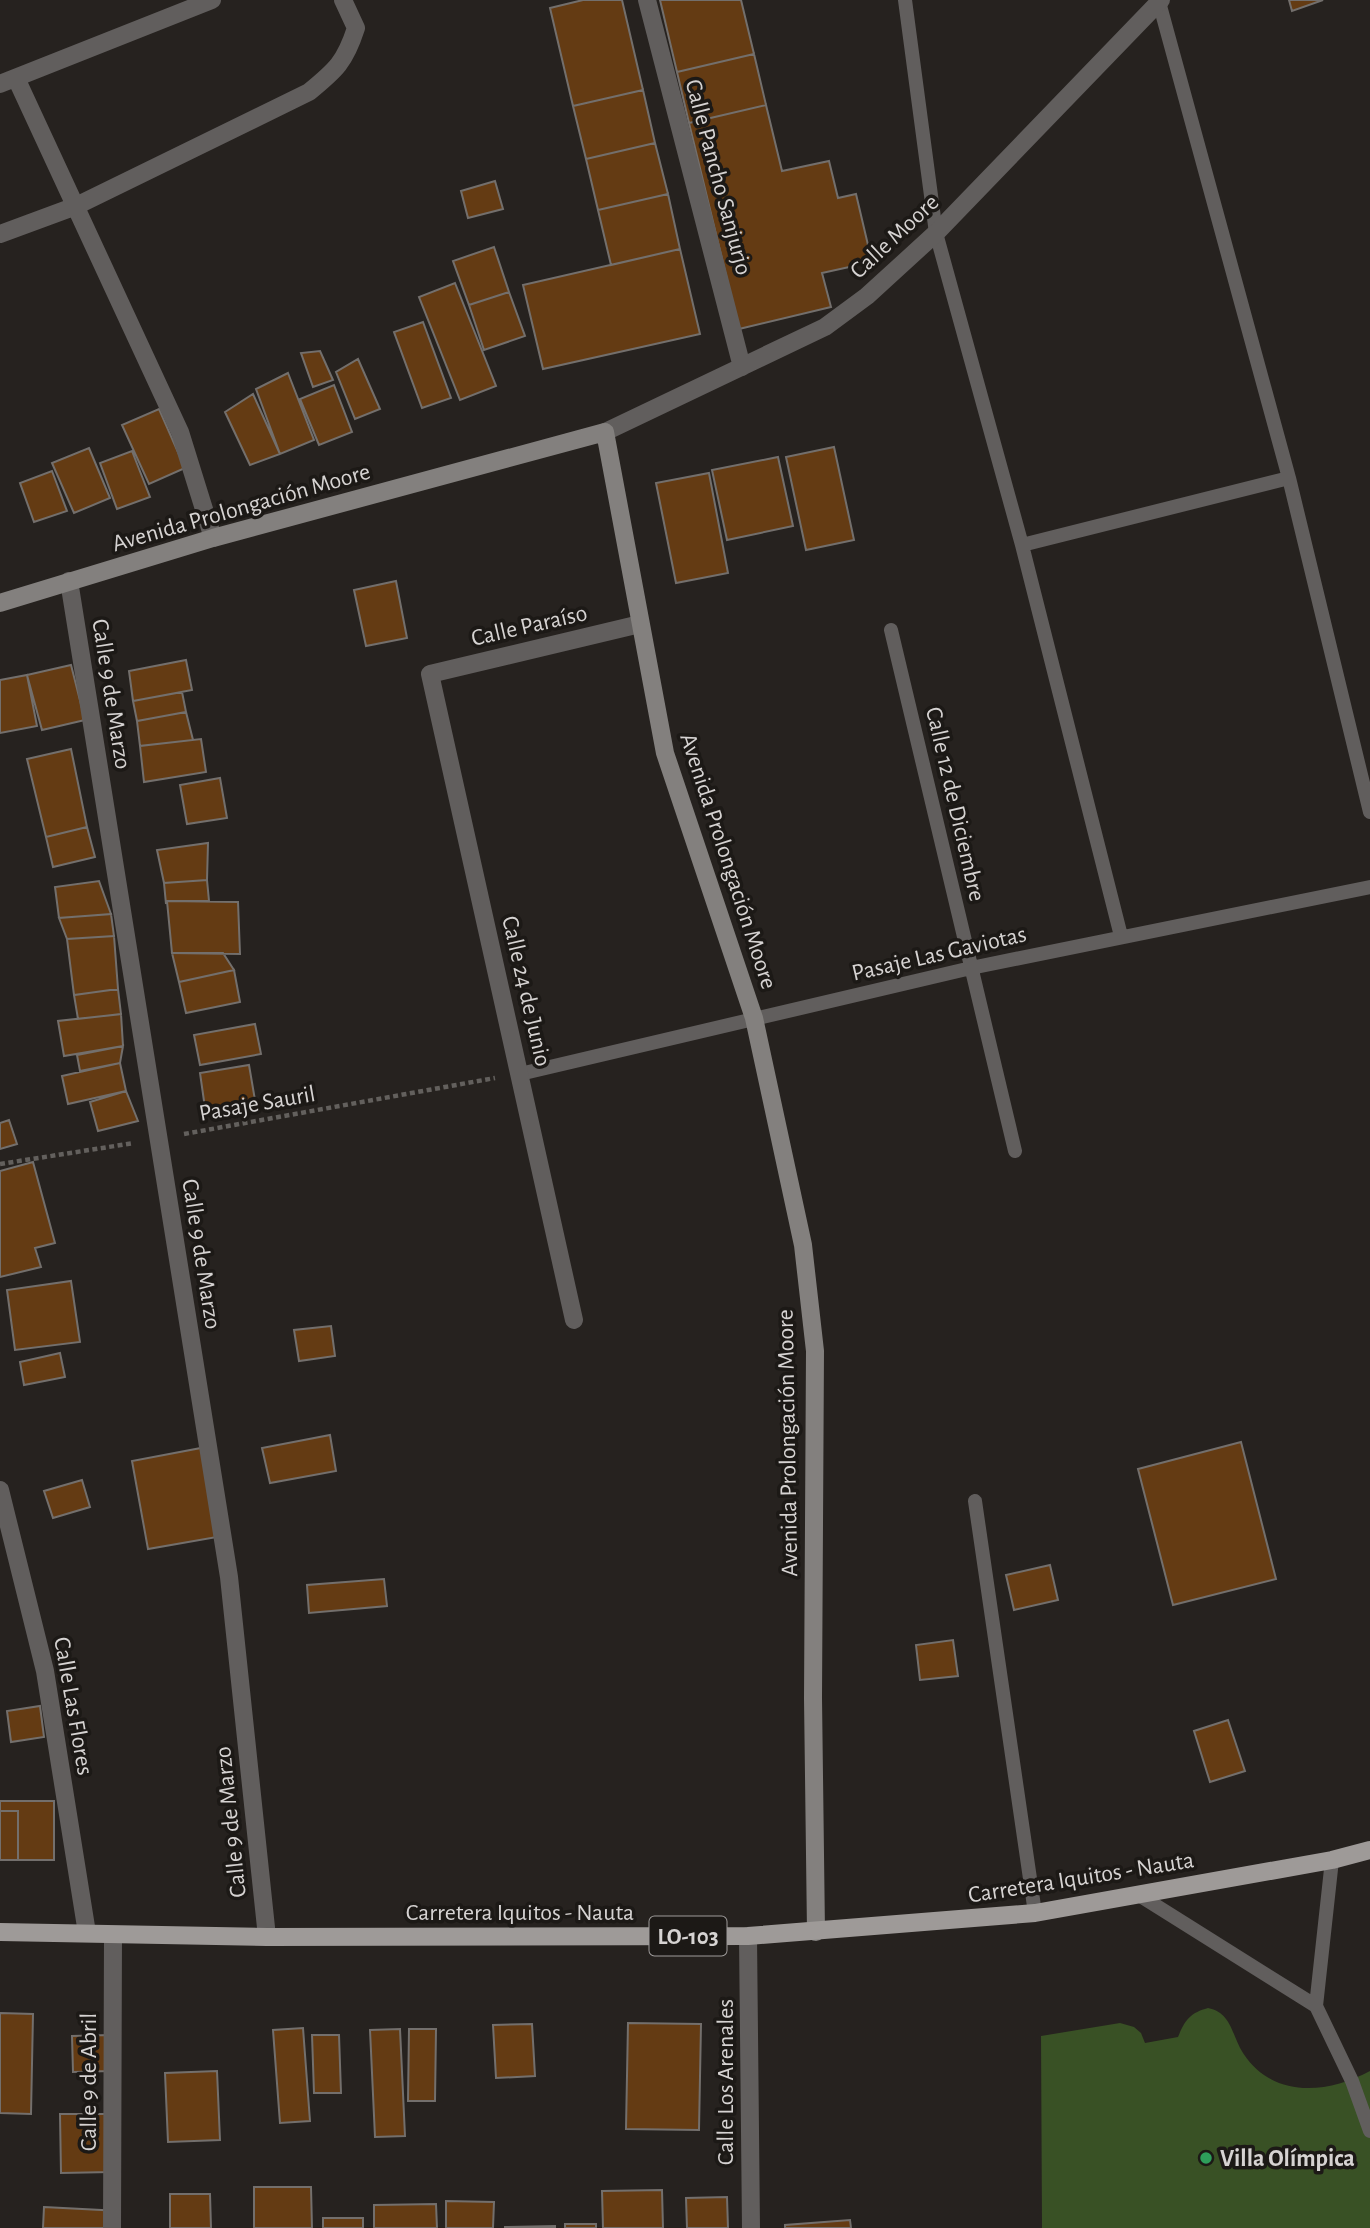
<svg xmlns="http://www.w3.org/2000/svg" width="1370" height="2228" font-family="'Alegreya Sans',sans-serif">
	<rect width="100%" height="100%" fill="#26221f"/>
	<path fill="#395125" d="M1208 2008C1232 2013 1231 2034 1243 2053 1273 2099 1327 2094 1370 2071V2228H1042L1041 2036 1120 2023 1134 2027 1141 2033 1145 2043 1178 2037C1185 2020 1190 2013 1208 2008Z"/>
	<path fill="#643b13" stroke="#736f6c" stroke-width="2" d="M583 0H622L643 90 573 106 550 8Z
		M660 0H741L754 54 677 72Z
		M1289 0H1323L1292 11Z
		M754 54 766 105 689 123 677 72Z
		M643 90 655 143 586 159 573 106Z
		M766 105 782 171 829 161 838 198 856 194 872 262 822 273 831 307 739 329 689 123Z
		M655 143 668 194 598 210 586 159Z
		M495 181 503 209 468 218 461 191Z
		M668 194 680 249 611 265 598 210Z
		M494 247 509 292 469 305 453 261Z
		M680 249 700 334 543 369 523 285Z
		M455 283 496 386 460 400 419 297Z
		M509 292 525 336 484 350 469 305Z
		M423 322 451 398 422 408 394 332Z
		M320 351 333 380 313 387 301 353Z
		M358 359 380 409 355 419 336 372Z
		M288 373 314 440 280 454 256 389Z
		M334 385 352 432 319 445 300 399Z
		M253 394 280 454 250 465 225 412Z
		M159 409 185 468 149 484 122 425Z
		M834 447 854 540 806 550 786 457Z
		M89 448 110 498 74 513 52 463Z
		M132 451 150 497 117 509 100 463Z
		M778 457 793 526 727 540 712 470Z
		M52 471 67 511 34 522 20 483Z
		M709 473 728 573 676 583 656 483Z
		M396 581 407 638 366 646 354 590Z
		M186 660 192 690 133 701 129 671Z
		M71 665 85 720 42 730 27 675Z
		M27 675 37 726 0 733V680Z
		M182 692 186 712 137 721 133 701Z
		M186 712 193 740 140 746 137 721Z
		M201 739 206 772 144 782 140 746Z
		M71 749 87 827 46 837 27 759Z
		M220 778 227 818 187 824 180 785Z
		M87 827 95 857 53 867 46 837Z
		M208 843 207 880 164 883 157 850Z
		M207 880 209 901H167L166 904 164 883Z
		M99 881 111 914 59 918 55 887Z
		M167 901 238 902 240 954 172 953Z
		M111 914 114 936 67 939 59 918Z
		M114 936 118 989 74 995 67 939Z
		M172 953H223L234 970 179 982Z
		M234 970 240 1002 186 1013 179 982Z
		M118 989 121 1014 78 1019 74 995Z
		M121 1014 123 1046 64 1056 58 1021Z
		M255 1024 261 1054 200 1065 194 1035Z
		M123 1046 120 1063 80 1071 77 1055Z
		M120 1063 126 1091 68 1104 62 1076Z
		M249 1065 256 1106 206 1115 200 1073Z
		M126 1091 138 1121 98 1131 90 1102Z
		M9 1120 17 1144 0 1149V1123Z
		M33 1162 55 1243 35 1248 41 1267 0 1277V1171Z
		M71 1281 80 1342 15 1350 7 1290Z
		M331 1326 335 1356 299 1361 294 1330Z
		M60 1353 65 1377 24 1385 20 1362Z
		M330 1435 336 1471 270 1483 262 1448Z
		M1241 1442 1276 1579 1173 1605 1138 1469Z
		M201 1448 217 1537 148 1549 132 1461Z
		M82 1480 90 1507 53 1518 44 1491Z
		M1050 1565 1058 1600 1014 1610 1006 1575Z
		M384 1579 387 1606 309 1613 307 1585Z
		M953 1640 958 1676 920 1680 916 1645Z
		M40 1706 44 1737 11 1742 7 1711Z
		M1228 1720 1245 1771 1210 1782 1194 1731Z
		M0 1801H54V1860H0Z
		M0 1811H18V1860H0Z
		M0 2013 33 2014 31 2114 0 2113Z
		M628 2023 701 2024 699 2130 626 2129Z
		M532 2024 535 2076 496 2078 493 2025Z
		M303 2028 310 2121 280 2123 273 2030Z
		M400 2029 405 2136 375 2137 370 2030Z
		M409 2029H436L435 2101H408Z
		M110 2035 111 2071 73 2072 72 2036Z
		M312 2035H339L341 2093H314Z
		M217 2071 220 2140 168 2142 165 2073Z
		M60 2114H110L111 2172 61 2173Z
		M254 2187H311L312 2228H254Z
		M662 2190 663 2228H603L602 2191Z
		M170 2194H210L211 2228H170Z
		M727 2197 728 2228H687L686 2198Z
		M446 2201 494 2202 493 2228H446Z
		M436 2204 437 2228H374V2205Z
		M44 2207 120 2211V2228H43Z
		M323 2218H363V2228H323Z
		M850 2220 851 2228H785V2225Z
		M565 2224H596V2228H565Z
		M555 2226V2228H505V2227Z"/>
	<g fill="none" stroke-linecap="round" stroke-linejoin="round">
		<path stroke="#63605d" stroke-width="4.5" stroke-dasharray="5 3.5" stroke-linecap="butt" d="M184 1134 495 1078
			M0 1164 134 1143"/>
		<path stroke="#615e5d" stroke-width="14" d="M905 0 936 233 1022 545 1121 936
			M1159 2 1289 478 1370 812
			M1022 545 1289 478
			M891 630 1015 1151
			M520 1074 971 968 1370 887
			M975 1501 1035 1913
			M1332 1860 1316 2006 1352 2081 1370 2131
			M1139 1895 1316 2006"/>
		<path stroke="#615e5d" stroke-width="18" d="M647 0 742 367
			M16 78 180 432 213 538
			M0 84 212 0
			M0 234 76 206 309 92C336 70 345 62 356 28L343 0
			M605 432 825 327 867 296 936 233 1161 0
			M69 581 229 1577 267 1937
			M574 1320 430 674 640 624
			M0 1490 45 1671 87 1933
			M748 1936 751 2228
			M112 2228 113 1936"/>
		<path stroke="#83807e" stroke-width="18" d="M0 603 213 538 605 432 665 753 754 1018 803 1245 815 1351 813 1698 816 1932"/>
		<path stroke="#9e9a98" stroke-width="18" d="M0 1932 267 1937 748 1936 1035 1913 1332 1860 1370 1850"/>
	</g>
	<circle fill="#2e9e5b" stroke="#1c1916" stroke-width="2.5" cx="1206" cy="2158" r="7"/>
	<g text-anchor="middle" stroke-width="7" stroke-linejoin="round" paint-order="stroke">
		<rect fill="#1c1916" stroke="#9e9b9a" stroke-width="2" x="649.5" y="1916.5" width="77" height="39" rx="5"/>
		<g font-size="23" font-weight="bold" fill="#d6d3d2">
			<text x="688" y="1944">LO-103</text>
		</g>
		<g font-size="24" fill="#d6d3d2" stroke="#1c1916">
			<text transform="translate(719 177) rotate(75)" y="8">Calle Pancho Sanjurjo</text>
			<text transform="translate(894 236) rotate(-43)" y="8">Calle Moore</text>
			<text transform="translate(241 507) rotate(-16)" y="8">Avenida Prolongación Moore</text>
			<text transform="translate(529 625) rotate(-13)" y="8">Calle Paraíso</text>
			<text transform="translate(112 694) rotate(81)" y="8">Calle 9 de Marzo</text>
			<text transform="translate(956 804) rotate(77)" y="8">Calle 12 de Diciembre</text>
			<text transform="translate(729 861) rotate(72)" y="8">Avenida Prolongación Moore</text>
			<text transform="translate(939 953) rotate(-13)" y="8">Pasaje Las Gaviotas</text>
			<text transform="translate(527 991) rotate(77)" y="8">Calle 24 de Junio</text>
			<text transform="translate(257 1103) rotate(-10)" y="8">Pasaje Sauril</text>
			<text transform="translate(202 1254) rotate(81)" y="8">Calle 9 de Marzo</text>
			<text transform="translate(787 1443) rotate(-91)" y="8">Avenida Prolongación Moore</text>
			<text transform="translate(74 1706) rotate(80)" y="8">Calle Las Flores</text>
			<text transform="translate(230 1822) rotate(-96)" y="8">Calle 9 de Marzo</text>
			<text transform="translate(1081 1877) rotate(-9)" y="8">Carretera Iquitos - Nauta</text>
			<text x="520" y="1920">Carretera Iquitos - Nauta</text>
			<text transform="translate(88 2082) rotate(-90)" y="8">Calle 9 de Abril</text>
			<text transform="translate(725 2082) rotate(-90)" y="8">Calle Los Arenales</text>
		</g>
		<g font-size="24" font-weight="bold" fill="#d6d3d2" stroke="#1c1916" text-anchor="start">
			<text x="1220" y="2166">Villa Olímpica</text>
		</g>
	</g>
</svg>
